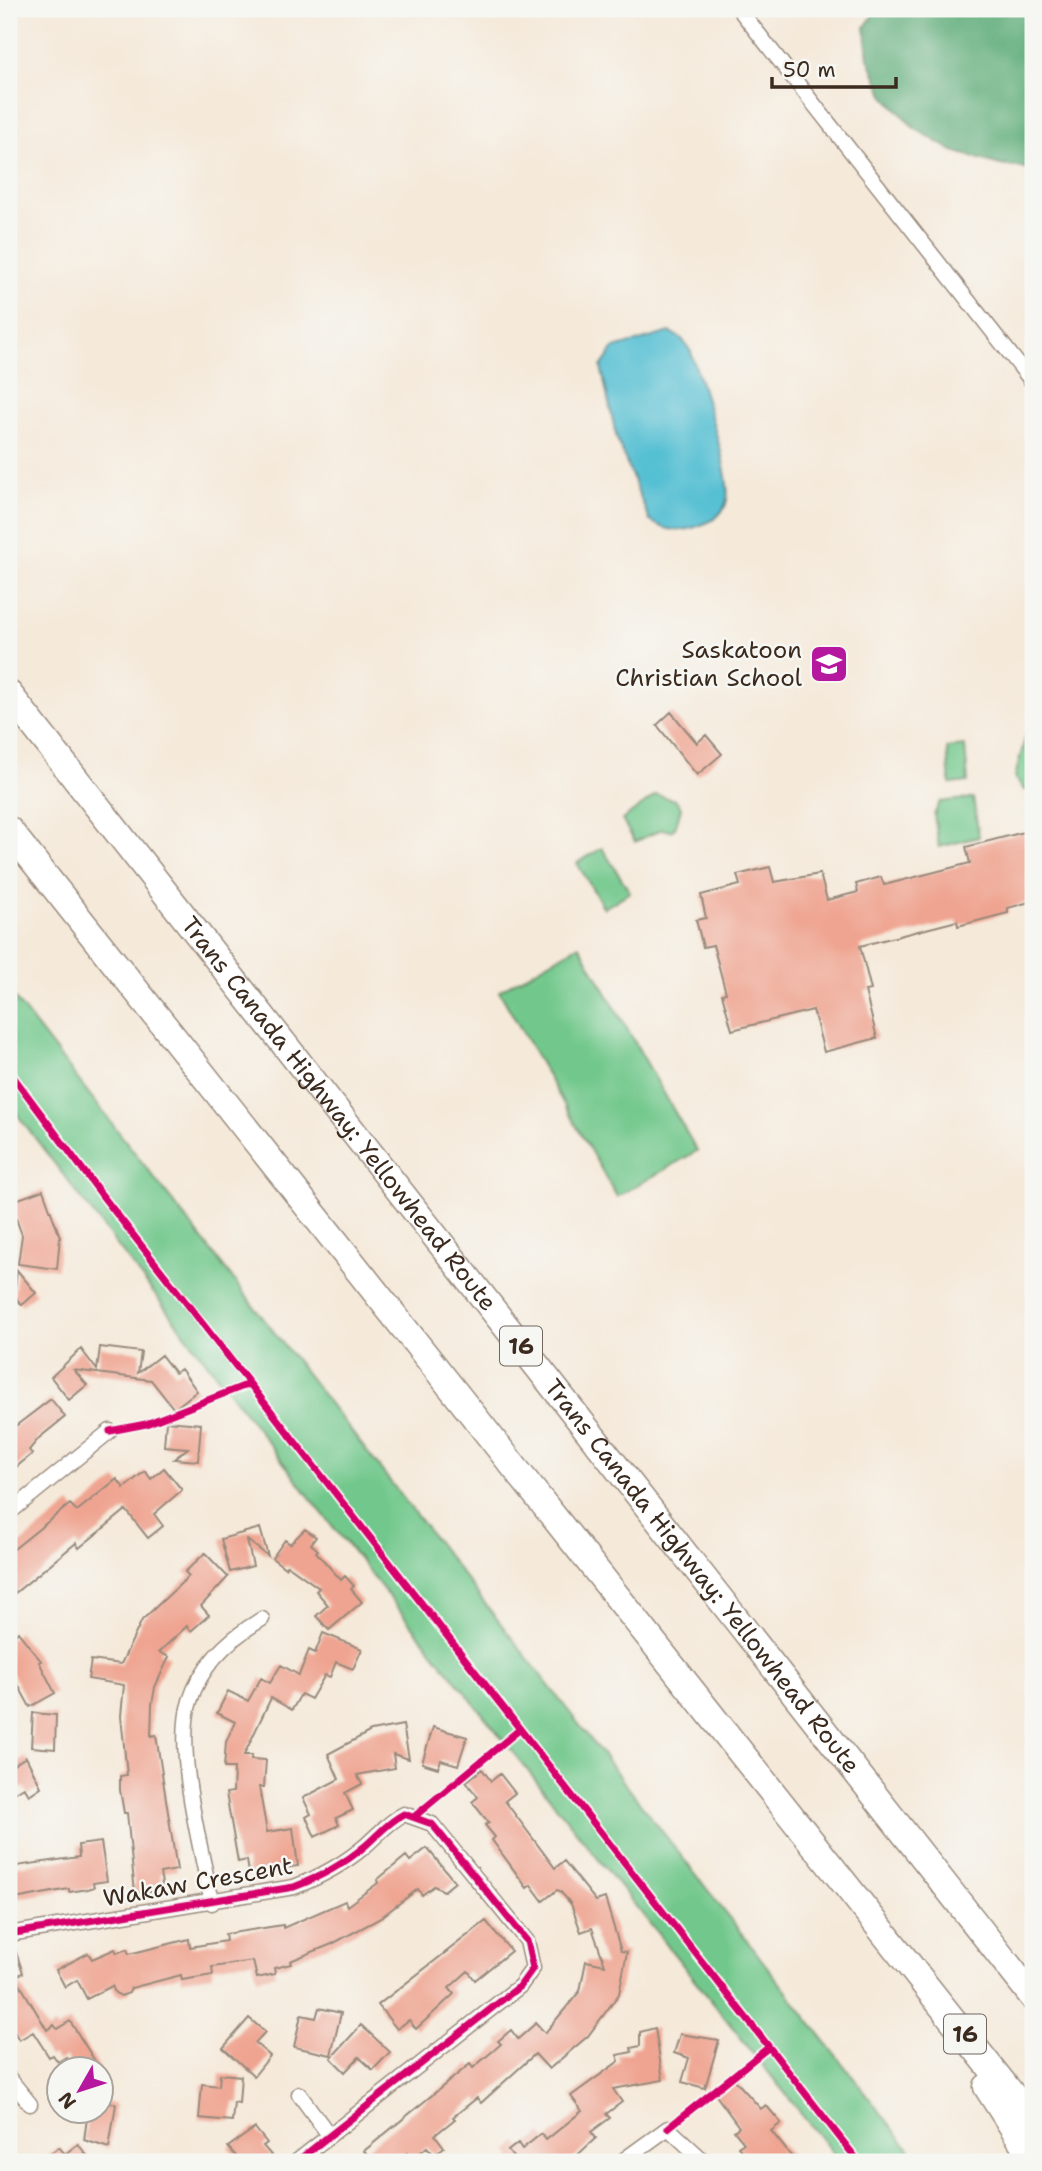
<svg xmlns="http://www.w3.org/2000/svg" width="1042" height="2171" font-family="'Shantell Sans',sans-serif">
	<rect width="100%" height="100%" fill="#f6f6f2"/>
	<filter id="ink" filterUnits="userSpaceOnUse"><feTurbulence type="fractalNoise" baseFrequency=".0143" numOctaves="2"/><feDisplacementMap in="SourceGraphic" scale="14" xChannelSelector="R" yChannelSelector="G"/><feConvolveMatrix kernelMatrix="1 2 1 2 8 2 1 2 1" color-interpolation-filters="sRGB"/></filter>
	<filter id="wash" filterUnits="userSpaceOnUse"><feTurbulence type="fractalNoise" baseFrequency=".00686" numOctaves="4" result="noise"/><feDisplacementMap in="SourceGraphic" scale="28" xChannelSelector="R" yChannelSelector="G"/><feGaussianBlur stdDeviation="1.57" result="paint"/><feColorMatrix in="noise" values="0 0 0 0 0 0 0 0 0 0 0 0 0 0 0 0 0 1.4 0 .05"/><feComposite in="paint" operator="in"/></filter>
	<g filter="url(#wash)">
		<rect width="100%" height="100%" fill="#f5e9d9"/>
		<path fill="#72c88c" stroke="#567955" stroke-width="2" d="M1033 708V790H1024L1015 777Z
			M965 746 968 782 950 784 947 748Z
			M656 795 676 800 681 808 675 828 670 831 662 829 635 842 622 820Z
			M973 798 979 837 939 847 934 815 940 802Z
			M602 848 630 892 604 908 577 863Z
			M579 945 697 1151 617 1197 499 991Z
			M9 991 919 2162H840L315 1504 9 1104Z"/>
		<path fill="#5dac78" stroke="#4c6b4b" stroke-width="2" d="M877 9H1033V169L1000 165 953 151 914 128 884 95 868 58 865 27Z"/>
		<path fill="#57c0d3" stroke="#497578" stroke-width="2" d="M670 332 682 339 691 352C700 382 732 473 727 500 724 514 713 521 701 525 680 533 669 532 650 521L617 439 601 367 614 348Z"/>
		<g id="blocks">
			<path fill="#efa491" d="M671 712 697 743 706 735 722 754 697 775 657 725Z
				M1024 832 1030 852 1033 851V901L1008 908V913L958 926 957 921 860 946 871 990 865 991 877 1038 824 1052 813 1010 732 1030 722 994 726 993 713 945 703 947 696 920 706 918 701 895 740 885 737 875 770 867 774 882 820 874 827 900 858 892 856 884 881 877 884 885 970 863 966 847Z
				M43 1190 60 1237 57 1269 18 1264 22 1235 10 1202Z
				M17 1270 36 1293 22 1305 14 1296Z
				M100 1347 141 1352 138 1373 161 1355 175 1373 181 1369 197 1391 174 1409 151 1380 74 1370 87 1385 69 1400 51 1377 81 1349 97 1370Z
				M51 1399 65 1417 39 1438 29 1450 32 1454 9 1473V1431Z
				M166 1421 201 1424 198 1461 174 1459 188 1448 164 1446Z
				M164 1468 182 1490 154 1514 163 1526 148 1538 126 1510 79 1548 76 1543 15 1593 9 1585V1553L70 1504 77 1511 117 1479 124 1488 145 1471 151 1479Z
				M260 1528 268 1556 247 1540 253 1566 230 1572 221 1539Z
				M305 1529 316 1537 311 1544 318 1550 316 1552 341 1580 345 1576 354 1586 351 1589 362 1602 329 1630 316 1616 328 1605 316 1591 319 1588 287 1565 285 1568 272 1558 285 1540 290 1544Z
				M205 1553 228 1577 201 1606 209 1615 191 1631 187 1626 159 1652 169 1657 155 1687 152 1705 151 1736 156 1735 177 1870 160 1873 163 1889 135 1893 127 1813H124L120 1790V1776L127 1775 121 1716 124 1685 88 1679 91 1660 121 1664 142 1620 189 1576 185 1572Z
				M18 1632 41 1661 39 1662 55 1693 30 1707 9 1668V1640Z
				M323 1633 362 1649 353 1669 336 1662 330 1677 325 1675 311 1699 301 1694 292 1710 271 1698 244 1755H252L251 1759 266 1760 264 1787H259L267 1832 293 1828 298 1866 249 1873 247 1860 238 1862 226 1793 233 1792 234 1768H224L226 1742 235 1722 217 1713 228 1691 248 1701 261 1678 270 1683 281 1665 299 1675 309 1650 315 1653Z
				M33 1713 56 1715 55 1749 31 1747Z
				M403 1725 409 1759 393 1754 395 1768 357 1775 362 1784 345 1793 353 1810 336 1818 339 1825 315 1837 306 1817 311 1814 303 1798 339 1779 328 1754 371 1731Z
				M433 1727 467 1737 458 1765 441 1760 438 1768 422 1763Z
				M26 1757 41 1787 29 1795 24 1787 9 1796V1768Z
				M482 1769 491 1781 500 1774 515 1793 505 1801 555 1868 564 1861 596 1901 605 1898 621 1951 627 1952 619 1994 588 2036 549 2069 535 2054 481 2103 477 2098 453 2117 455 2119 435 2135 444 2147 434 2155 427 2147 412 2160 407 2153 396 2162H372L364 2151 470 2064 473 2068 501 2044 498 2041 511 2030 518 2039 536 2023 545 2033 580 1991 586 1961 605 1965 592 1928 581 1932 571 1904 560 1891 557 1890 543 1901 531 1885 527 1888 492 1840 495 1837 485 1825 489 1823 472 1802 478 1797 466 1782Z
				M101 1842 107 1881 93 1883 94 1887 88 1889 69 1892V1889L9 1900V1867L79 1857 78 1845Z
				M427 1848 455 1882 444 1891 434 1886 422 1895 418 1889 379 1919 332 1944 290 1961 291 1964 274 1968 275 1974 257 1978 253 1961 212 1967 213 1975 182 1980 181 1975 131 1988 129 1993 121 1996 115 1993 112 1986 87 1999 77 1980 65 1987 56 1970 88 1953 92 1959 115 1949 117 1953 127 1949 129 1954 189 1939 190 1947 226 1941 225 1934 283 1925V1928L345 1901 347 1906 378 1883 377 1880 406 1856 410 1861Z
				M486 1921 511 1951 475 1980 468 1971 449 1988 454 1994 416 2029 409 2020 397 2029 378 2005Z
				M9 1943H13L23 1973 15 1976 47 2030 54 2025 57 2029 70 2021 100 2069H71L66 2057 58 2062 53 2055 49 2057 33 2032 19 2040 9 2023Z
				M319 2008 341 2013 331 2055 294 2047 301 2015 316 2018Z
				M249 2018 265 2032 255 2043 270 2056 254 2076 223 2048Z
				M361 2025 390 2052 373 2070 359 2057 345 2072 331 2058Z
				M655 2028 663 2080 613 2089 622 2102 606 2114 610 2118 591 2132 596 2138 570 2162H506L513 2157 508 2151 518 2143 522 2149 541 2134 546 2140 582 2111 571 2096 619 2061 617 2055 632 2052 631 2048 640 2046V2032Z
				M680 2034 719 2040 705 2088 682 2082 689 2058 674 2053Z
				M220 2074 241 2076 239 2103 234 2102 232 2121 199 2118 202 2084 219 2086Z
				M734 2079 761 2109 766 2105 781 2123 771 2131 796 2162H751L738 2147 744 2143 734 2131 739 2127 715 2094Z
				M102 2102 116 2104 109 2148 84 2140 88 2111H102Z
				M255 2128 267 2143 263 2146 271 2155 262 2162H241L228 2147Z
				M78 2144 92 2162H38L59 2147 65 2154Z"/>
		</g>
	</g>
	<g filter="url(#ink)">
		<use href="#blocks" fill-opacity="0" stroke="#988a7c" stroke-width="2"/>
		<g fill="none" stroke-linecap="round" stroke-linejoin="round">
			<defs>
				<path id="street" d="M739 9 1033 383
					M9 1513 110 1431
					M212 1903C202 1852 174 1749 190 1701 201 1665 230 1638 262 1619
					M9 1934 294 1887C320 1877 344 1864 365 1846 379 1834 388 1822 404 1814L432 1824 527 1941 533 1968 520 1986 296 2162
					M9 2078 30 2104
					M299 2094 329 2135
					M621 2162 668 2128 705 2162"/>
				<g id="highway">
					<path id="s1" d="M9 694 1033 1997"/>
					<path d="M9 830 1033 2121"/>
					<path d="M987 2087 1033 2159"/>
				</g>
			</defs>
			<use href="#street" stroke="#988a7c" stroke-width="17"/>
			<use href="#highway" stroke="#988a7c" stroke-width="29"/>
			<use href="#street" stroke="#fff" stroke-width="14"/>
			<use href="#highway" stroke="#fff" stroke-width="26"/>
			<defs>
				<path id="cycleway" d="M9 1071 101 1194 859 2162
					M110 1431 146 1424 249 1384
					M415 1816 519 1730
					M9 1934 294 1887C320 1877 344 1864 365 1846 379 1834 388 1822 404 1814L432 1824 527 1941 533 1968 520 1986 296 2162
					M668 2128 769 2047"/>
			</defs>
			<use href="#cycleway" stroke="#f6f6f2" stroke-width="11"/>
			<use href="#cycleway" stroke="#d6006c" stroke-width="7"/>
		</g>
	</g>
	<defs>
		<symbol id="school-square" viewBox="-11 -11 22 22"><rect x="-9" y="-9" width="18" height="18" rx="4" fill="#b5179e" stroke="#f6f6f2"/><path d="M0-5L7-2L0 1L-7-2ZM-4 1L0 2.5L4 1V4Q0 6-4 4Z" fill="#fff"/></symbol>
	</defs>
	<g fill-rule="evenodd">
		<use href="#school-square" x="807" y="642" width="44" height="44"/>
	</g>
	<g text-anchor="middle" stroke-width="5" stroke-linejoin="round" paint-order="stroke">
		<g fill="#f6f6f2" stroke="#73675e" stroke-width="2">
			<rect x="500" y="1326.5" width="42" height="39" rx="5"/>
			<rect x="944" y="2014.5" width="42" height="39" rx="5"/>
		</g>
		<g font-size="23" font-weight="bold" fill="#3b2a1e">
			<text x="521" y="1354">16</text>
			<text x="965" y="2042">16</text>
		</g>
		<g font-size="24" fill="#3b2a1e" stroke="#f6f6f2" text-anchor="end">
			<text x="802" y="658">Saskatoon<tspan x="802" dy="28">Christian School</tspan></text>
		</g>
		<g font-size="24" fill="#3b2a1e" stroke="#f6f6f2">
			<text dy="8" stroke="none"><textPath href="#s1" startOffset="534">Trans Canada Highway: Yellowhead Route</textPath></text>
			<text dy="8" stroke="none"><textPath href="#s1" startOffset="1122">Trans Canada Highway: Yellowhead Route</textPath></text>
			<text transform="translate(198 1882) rotate(-10)" y="8">Wakaw Crescent</text>
		</g>
	</g>
	<rect width="1042" height="2171" fill="none" stroke="#f6f6f2" stroke-width="35"/>
	<g transform="translate(80 2090) rotate(231)"><circle r="33" fill="#f6f6f2" stroke="#aba49d" stroke-width="2"/>
	<path d="M0-5L12 26L0 18L-12 26Z" fill="#b5179e"/>
	<text y="-10" font-size="19" font-weight="bold" text-anchor="middle" fill="#3b2a1e">N</text>
	</g>
	<path d="M772 77v10h124v-10" fill="none" stroke="#3b2a1e" stroke-width="3.5"/>
	<text x="783" y="77" font-size="21" fill="#3b2a1e" stroke="#f6f6f2" stroke-width="5" paint-order="stroke">50 m</text>
</svg>
